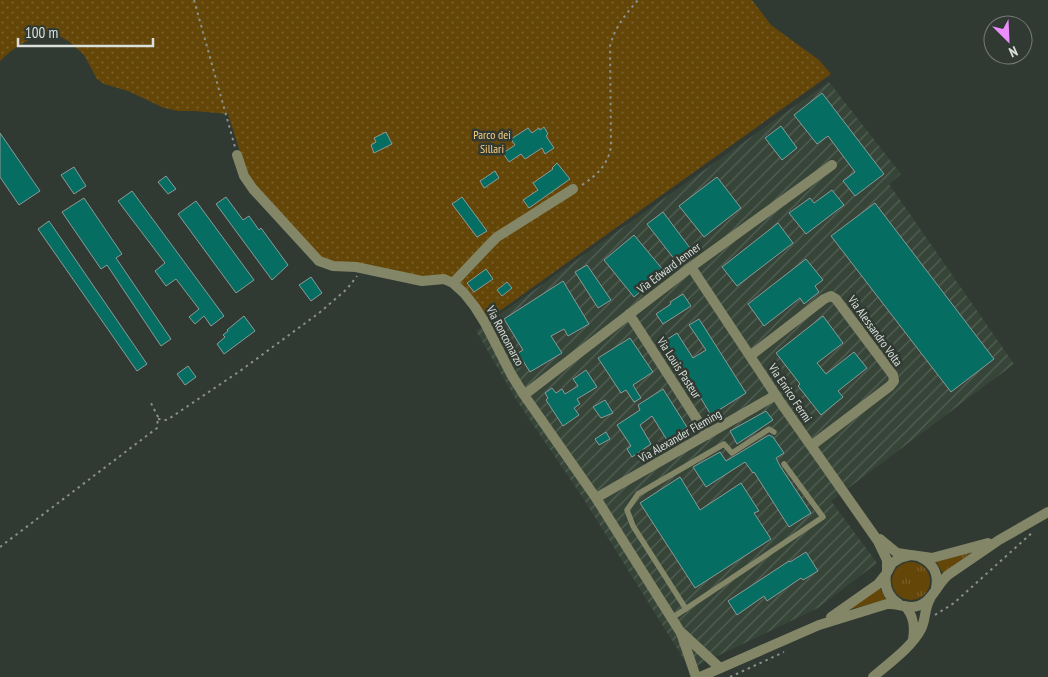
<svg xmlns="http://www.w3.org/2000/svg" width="1048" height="677" font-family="'PT Sans Narrow',sans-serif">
	<defs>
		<pattern id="industrial-furrows" width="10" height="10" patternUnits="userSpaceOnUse" patternTransform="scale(1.25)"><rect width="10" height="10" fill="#374539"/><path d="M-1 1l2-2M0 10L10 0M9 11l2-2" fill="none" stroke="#536055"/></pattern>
		<pattern id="grass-tufts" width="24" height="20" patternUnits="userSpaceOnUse" patternTransform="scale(1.25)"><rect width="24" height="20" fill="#644608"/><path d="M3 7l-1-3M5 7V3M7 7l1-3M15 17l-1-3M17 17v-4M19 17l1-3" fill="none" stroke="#7a602b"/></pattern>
		<pattern id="park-dots" width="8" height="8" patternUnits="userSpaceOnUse" patternTransform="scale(1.25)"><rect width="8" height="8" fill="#644608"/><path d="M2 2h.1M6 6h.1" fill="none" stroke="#7a602b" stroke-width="1.8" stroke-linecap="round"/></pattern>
	</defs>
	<rect width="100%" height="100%" fill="#313a32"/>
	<path fill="url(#industrial-furrows)" d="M829 82 901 174 889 184 1014 364 831 501 877 563 818 608 690 669 581 495 517 401 476 331Z"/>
	<path fill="url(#grass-tufts)" d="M972 552 943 573 936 562Z
		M892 581a19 19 0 1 1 38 0a19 19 0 1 1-38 0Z
		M880 588 886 600 851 609V608Z"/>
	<path fill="url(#park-dots)" d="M0 0H752L771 25 819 60 831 74 487 320 457 281 422 278 334 263 321 258 256 188 247 174 228 114 195 111H179L164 108 128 91 104 84 97 79 84 55 71 43 50 30C32 38 14 46 0 61Z"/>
	<path fill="#056d62" stroke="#8c9b98" d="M822 93 884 174 855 196 843 181 855 172 828 136 817 144 794 115Z
		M781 126 797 148 782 160 765 138Z
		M544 127 548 134 546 136 554 148 545 154 542 148 525 159 521 154 509 162 503 153 515 145 511 139 528 128 532 133 539 128 540 130Z
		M386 132 392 144 374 153 371 145 376 142 374 138Z
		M0 133 40 191 19 205 0 177Z
		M557 163 570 179 529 208 523 200 538 190 533 183 553 169 552 168Z
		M74 167 86 186 74 194 61 175Z
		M495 171 499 178 484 188 480 181Z
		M166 176 176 189 168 194 158 182Z
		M717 177 741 208 704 237 679 206Z
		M832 190 844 205 806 234 789 213 810 198 814 203Z
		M132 191 224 316 211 326 204 316 195 324 189 317 199 309 176 279 166 286 155 271 165 263 118 201Z
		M226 197 243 220 249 216 259 230 261 228 288 265 272 280 216 204Z
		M462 197 487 231 477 237 452 204Z
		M84 198 122 254 116 258 171 339 161 346 107 265 101 269 62 212Z
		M196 201 254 280 236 293 178 214Z
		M875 203 994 359 951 392 831 236Z
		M663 212 690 248 675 260 647 224Z
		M49 221 147 364 137 371 38 229Z
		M778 223 793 243 737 286 722 267Z
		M634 235 664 271 634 297 604 260Z
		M806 259 823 280 815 286 819 292 804 304 800 298 764 326 748 304Z
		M587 265 611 300 598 308 575 272Z
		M486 269 493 279 474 292 467 283Z
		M311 277 322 293 311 301 299 285Z
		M563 281 589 324 568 336 564 329 551 336 562 353 530 372 518 353 523 350 504 319Z
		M507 282 512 288 502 296 497 290Z
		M683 294 691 306 663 324 656 314 671 304 670 302Z
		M244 316 255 331 224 354 217 344 225 337 223 335 228 331 227 330Z
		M823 316 843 343 817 363 826 374 854 352 867 368 838 391 843 397 821 415 798 386 800 384 776 353Z
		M699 319 746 393 711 415 673 352 672 353 668 347 669 346 666 340 677 333 693 358 706 350 689 325Z
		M630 338 653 372 633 385 641 398 634 402 626 390 621 393 598 358Z
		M188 366 196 377 185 385 177 374Z
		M586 370 597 387 577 399 580 404 574 408 579 415 563 426 546 400 548 398 545 393 552 388 556 393 562 389 565 394 578 386 573 379Z
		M663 389 687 427 667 440 652 416 640 425 651 444 632 457 627 449 631 446 617 425 640 410 638 405Z
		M605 400 613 413 601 418 593 407Z
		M766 411 773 420 737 444 730 431Z
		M606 432 610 439 599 445 595 439Z
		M769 435 773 437 784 453 776 458 780 466 811 513 789 527 754 472 753 473 745 462 706 487 693 467 720 452 726 461Z
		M680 477 700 510 741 483 759 511 754 513 771 539 695 588 640 503Z
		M806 552 818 571 803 580 801 578 767 601 764 596 737 615 728 601 789 561 790 562Z"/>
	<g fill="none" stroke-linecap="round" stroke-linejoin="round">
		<path stroke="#89918a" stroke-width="2" stroke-dasharray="2.5 4" stroke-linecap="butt" d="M194 0 235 147
			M582 185C598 174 607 166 611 147L610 46C615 27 625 15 638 0
			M158 419 166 420 170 418 240 371 319 313 347 289 357 276
			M0 547 157 428 158 417 151 403
			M935 615 954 603 1034 531
			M730 677 784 652"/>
		<path stroke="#838767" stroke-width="5.5" d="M686 609 633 526 627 510 638 494 724 444 732 453 769 429 774 432
			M672 618 823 517 784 464"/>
		<path stroke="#838767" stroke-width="10" d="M237 155 244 176 253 189 319 261 333 266 356 267 422 281 444 279 453 283 464 293 475 307 485 323 511 374 524 395 596 498 681 633 696 677
			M691 267 781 403 878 541 887 560V572
			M453 283 490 244 497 237 573 189
			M629 314 707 435
			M750 356 824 299 831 296 836 299 893 375 894 381 890 386 811 446
			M524 395 691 267 832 165
			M596 498 776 395
			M880 539 897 553 910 555
			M682 633 720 668"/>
		<path stroke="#838767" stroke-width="10" d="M920 557C933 563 939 574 936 588
			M886 574C884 587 888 597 899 604
			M905 606C914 616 915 627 913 640
			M831 617 878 584 886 574 892 563 900 558 911 555 932 558 988 543
			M700 677 819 625 887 604C896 603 902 607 911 607 931 607 935 586 948 575L999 540 1048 512
			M873 677C888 664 912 647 921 629 926 620 924 609 930 599"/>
	</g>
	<g text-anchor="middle" stroke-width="5" stroke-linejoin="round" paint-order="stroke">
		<g font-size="12" fill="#fdce82" stroke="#313a32">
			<text x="492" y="139">Parco dei<tspan x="492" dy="14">Sillari</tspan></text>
		</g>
		<g font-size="12" fill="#dae0db" stroke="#313a32">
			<text transform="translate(669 268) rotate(-37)" y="4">Via Edward Jenner</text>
			<text transform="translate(875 331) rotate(54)" y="4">Via Alessandro Volta</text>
			<text transform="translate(505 336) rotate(62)" y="4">Via Roncomarzo</text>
			<text transform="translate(679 368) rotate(57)" y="4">Via Louis Pasteur</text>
			<text transform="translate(790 393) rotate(56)" y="4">Via Enrico Fermi</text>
			<text transform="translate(680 436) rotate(-30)" y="4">Via Alexander Fleming</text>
		</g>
	</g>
	<g transform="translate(1008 40) rotate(156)"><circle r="24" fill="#313a32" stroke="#757c76"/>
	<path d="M0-4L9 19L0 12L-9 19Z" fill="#eb8dfb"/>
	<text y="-8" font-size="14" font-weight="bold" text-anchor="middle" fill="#dae0db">N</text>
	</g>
	<path d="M18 38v8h135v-8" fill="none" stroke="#dae0db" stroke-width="2.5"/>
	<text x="25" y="38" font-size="15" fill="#dae0db" stroke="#313a32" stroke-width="4" paint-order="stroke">100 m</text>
</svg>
